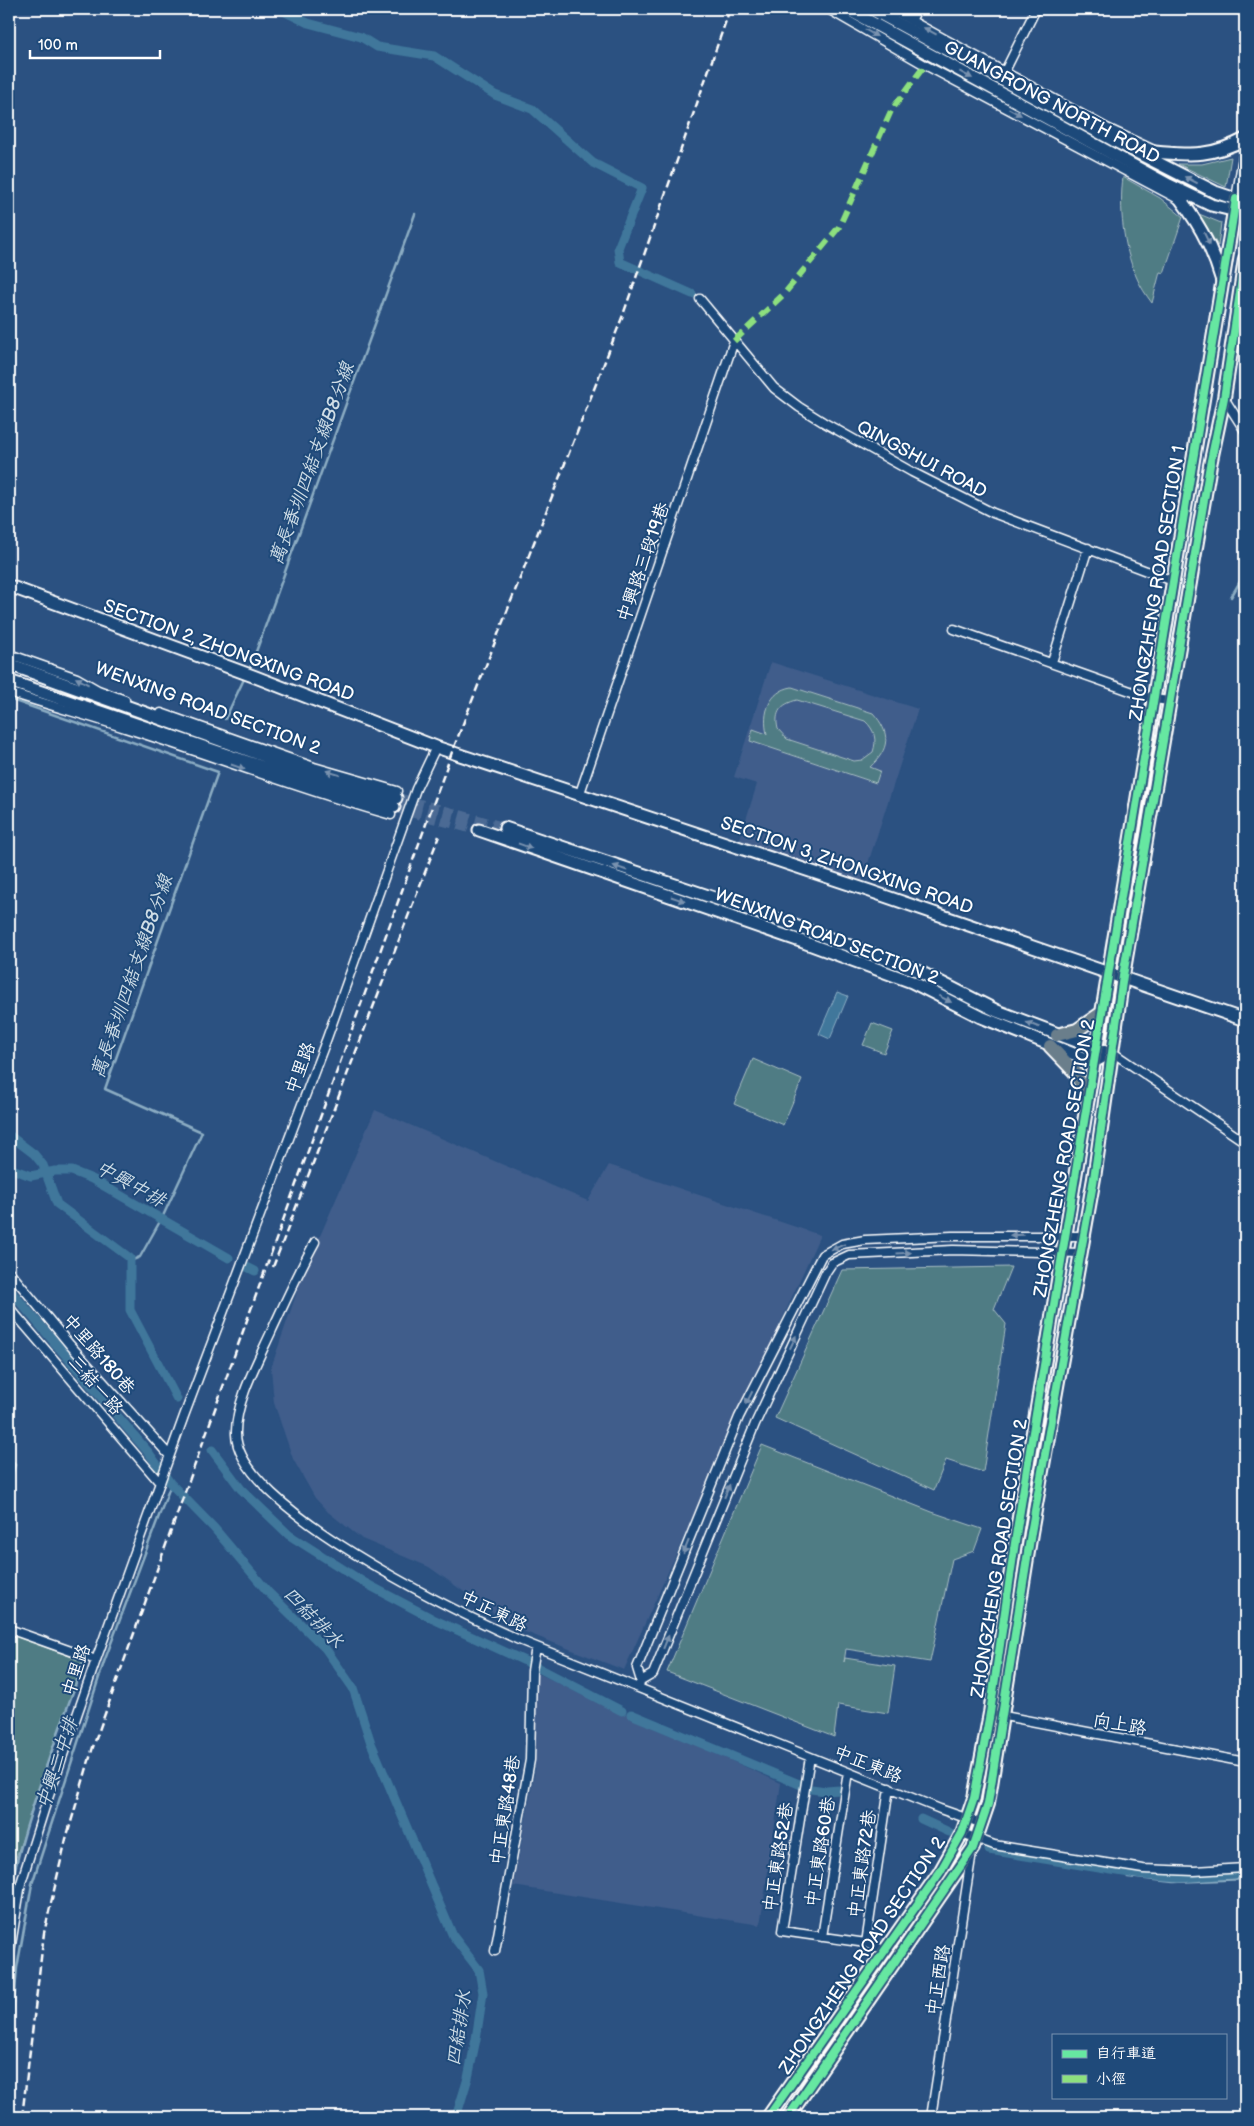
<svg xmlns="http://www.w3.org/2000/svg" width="1254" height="2126" font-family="'Balsamiq Sans','LXGW WenKai TC',sans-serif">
	<rect width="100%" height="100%" fill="#2b5181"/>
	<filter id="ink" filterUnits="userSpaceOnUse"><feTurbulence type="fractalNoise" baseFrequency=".02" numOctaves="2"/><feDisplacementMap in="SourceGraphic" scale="10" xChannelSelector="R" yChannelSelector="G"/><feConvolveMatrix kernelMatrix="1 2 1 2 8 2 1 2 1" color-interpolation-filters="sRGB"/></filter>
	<g filter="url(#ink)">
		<path fill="#3f5d8b" d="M771 662 918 709 861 885 738 845 757 784 734 777Z
			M375 1110 588 1201 609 1165 820 1235 624 1670 515 1628 429 1567 362 1539 328 1512 315 1498 293 1459 274 1403 271 1368 302 1277Z
			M537 1673 781 1783 760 1925 513 1886 535 1770Z"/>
		<path fill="#507c84" stroke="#a8bec2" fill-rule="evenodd" d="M1231 157 1226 187 1178 164H1202Z
			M1123 177 1160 198 1183 217 1164 273 1160 272 1152 303C1146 295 1140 286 1136 276 1123 246 1119 208 1123 177Z
			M1199 214 1221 223 1218 246Z
			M792 687 873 713C891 733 890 749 870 767L880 771 876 783 750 741 753 729 767 734C762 713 769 691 792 687ZM797 700 865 721C875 730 877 740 873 752L862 760 854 761 787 739 778 729C774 712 781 704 797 700Z
			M872 1023 893 1031 884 1053 863 1045Z
			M753 1059 802 1080 783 1125 734 1104Z
			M1011 1267 994 1309 1006 1324 983 1472 946 1460 934 1490 775 1418 842 1270Z
			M762 1445 932 1512 982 1529 974 1551 952 1559 930 1662 846 1649 844 1662 845 1658 895 1666 888 1713 838 1705 834 1737 667 1672Z
			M9 1634 83 1661 9 1878Z"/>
		<path fill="#3f779b" stroke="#8cadc3" d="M837 992 848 996 830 1039 819 1034Z"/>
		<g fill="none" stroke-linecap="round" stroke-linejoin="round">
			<path stroke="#8cadc3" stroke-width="2.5" d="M1231 597 1245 573
				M249 671 415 214
				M9 699 218 772 105 1089 202 1132 163 1216 140 1257 130 1261
				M225 719 245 677
				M9 1457 15 1465 9 1483
				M1071 1863 1070 1865 1125 1874 1128 1877 1174 1882 1245 1879
				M9 1896C25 1816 57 1738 84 1661
				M9 2062 17 1968 32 1884 104 1662 171 1484"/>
			<path stroke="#3f779b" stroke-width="9" d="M279 9 308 23 361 37 377 47 434 56 495 95 532 109 593 163 642 188 618 248 620 262 692 294
				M9 1135 34 1154 43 1165 57 1204 130 1258V1310L177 1399
				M9 1168 31 1176 55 1171H72L92 1179 229 1258
				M247 1267 255 1271
				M9 1289 149 1453 171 1484 214 1528 268 1592 325 1648 353 1688 371 1743 453 1936 479 1970 483 1993 476 2039 468 2078 456 2117
				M212 1450 241 1489 289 1535 365 1583 433 1619 527 1662 622 1711
				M631 1714 811 1789 826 1791 840 1790
				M921 1819 949 1832
				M989 1850 1142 1875 1179 1878 1245 1873"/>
			<path stroke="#4b6b94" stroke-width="11" stroke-dasharray="11 5.5" stroke-linecap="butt" d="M396 798 505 828
				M394 807 479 830"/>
			<defs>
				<path id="street" d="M828 9 925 65 1178 199
					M890 9 1107 128 1154 150
					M911 21 917 9
					M1005 71 1036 9
					M1236 199 1245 145
					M700 299 774 388 799 407 823 422 912 472 993 513 1173 581
					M1224 398 1245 431
					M954 629 1153 699 1170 701
					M9 654 77 678 98 690 125 700
					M1052 662 1088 548
					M9 692C47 705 86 715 125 728 214 756 301 790 391 815
					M161 713 314 767 397 791
					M580 793 734 341
					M1112 1052 1245 1142
					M315 1242C299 1271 286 1300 272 1330 259 1359 235 1402 236 1434 237 1507 457 1612 519 1640L940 1809 983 1824
					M9 1271 70 1345 169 1455
					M9 1307 160 1483
					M9 1629 96 1660
					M641 1681 637 1668 739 1417 822 1255 842 1244 865 1240 952 1236H1083
					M639 1686 641 1681 653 1674 755 1424 826 1272 832 1263 849 1255 953 1250 1081 1253
					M999 1715 1245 1762
					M810 1757 782 1931 866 1943 884 1950
					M962 1833 994 1845 1143 1869 1194 1871 1245 1868
					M822 1937 848 1772
					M866 1943 889 1788
					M495 1951 530 1760 532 1671 536 1647
					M9 1957 21 1883 44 1810 96 1660 184 1416 327 1038 416 789 436 747
					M931 2117 972 1852"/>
				<path id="secondary" d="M847 9 1169 185 1211 205 1245 213
					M871 9 1113 140 1215 192 1236 199
					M1138 151C1183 153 1203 161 1245 139
					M1172 188C1196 219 1211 243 1222 281
					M9 586 253 676 436 747 870 891 1245 1020
					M9 664 334 781 396 798
					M9 681 330 790 394 807
					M505 828 762 914 916 970 997 1011 1103 1051
					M479 830 806 943 912 982 981 1017 1094 1062 1112 1052"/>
				<path id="primary" d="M1057 1035 1077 1030 1103 1012
					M1050 1046 1075 1072 1088 1099
					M768 2117 940 1872 962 1833 974 1798 990 1713 1017 1529 1236 199 1245 200
					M788 2117 973 1848 988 1804 1031 1533 1094 1178 1123 976 1210 465 1224 398 1245 259"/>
			</defs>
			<use href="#street" stroke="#fff" stroke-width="11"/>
			<use href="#secondary" stroke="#fff" stroke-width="15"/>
			<use href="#primary" stroke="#fff" stroke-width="16"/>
			<use href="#street" stroke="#1f4a7a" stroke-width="8"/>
			<use href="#secondary" stroke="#1f4a7a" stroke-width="11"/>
			<use href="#primary" stroke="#6b7e8b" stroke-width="12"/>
			<path stroke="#fff" stroke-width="2.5" stroke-dasharray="8 4" stroke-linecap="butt" d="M273 1267 439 836
				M22 2117 44 1933 66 1839 93 1747 452 752 623 315 730 9"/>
			<path stroke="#8de07e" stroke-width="6" stroke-dasharray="12 6" stroke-linecap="butt" d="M734 341 784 294 839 227 891 111 925 65"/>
			<defs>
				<path id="cycleway" d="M768 2117 940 1872 962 1833 974 1798 990 1713 1017 1529 1236 199 1245 200
					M788 2117 973 1848 988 1804 1031 1533 1094 1178 1123 976 1210 465 1224 398 1245 259"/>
			</defs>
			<use href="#cycleway" stroke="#1f4a7a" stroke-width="11"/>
			<use href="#cycleway" stroke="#66e7a1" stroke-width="8"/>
		</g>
		<defs><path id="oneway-solid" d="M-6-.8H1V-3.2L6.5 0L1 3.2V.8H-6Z" transform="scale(1.25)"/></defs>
		<g fill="#7992af">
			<use href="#oneway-solid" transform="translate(930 31) rotate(-152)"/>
			<use href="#oneway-solid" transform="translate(871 33) rotate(30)"/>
			<use href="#oneway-solid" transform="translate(966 75) rotate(28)"/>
			<use href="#oneway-solid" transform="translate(1015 112) rotate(28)"/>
			<use href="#oneway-solid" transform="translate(1191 180) rotate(-153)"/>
			<use href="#oneway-solid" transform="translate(1207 239) rotate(65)"/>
			<use href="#oneway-solid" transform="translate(82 681) rotate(-152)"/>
			<use href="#oneway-solid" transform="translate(238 767) rotate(19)"/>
			<use href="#oneway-solid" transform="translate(333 773) rotate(-162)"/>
			<use href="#oneway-solid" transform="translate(525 846) rotate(20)"/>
			<use href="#oneway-solid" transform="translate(620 868) rotate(-161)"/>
			<use href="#oneway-solid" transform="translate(678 899) rotate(19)"/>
			<use href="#oneway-solid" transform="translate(945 999) rotate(27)"/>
			<use href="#oneway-solid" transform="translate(1033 1025) rotate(-159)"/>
			<use href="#oneway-solid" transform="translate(1017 1235) rotate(179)"/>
			<use href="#oneway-solid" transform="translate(838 1247) rotate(158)"/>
			<use href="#oneway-solid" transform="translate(904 1253) rotate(-3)"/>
			<use href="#oneway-solid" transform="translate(793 1342) rotate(-65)"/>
			<use href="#oneway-solid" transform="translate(749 1398) rotate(117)"/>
			<use href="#oneway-solid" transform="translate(727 1491) rotate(-68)"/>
			<use href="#oneway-solid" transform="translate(686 1547) rotate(112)"/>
			<use href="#oneway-solid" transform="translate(666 1642) rotate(-68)"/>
		</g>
	</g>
	<g text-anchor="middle" stroke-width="4" stroke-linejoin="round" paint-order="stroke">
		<g font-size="18" fill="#fff" stroke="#1f4a7a">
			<text transform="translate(1052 102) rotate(28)" y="6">GUANGRONG NORTH ROAD</text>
			<text transform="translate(922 459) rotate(28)" y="6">QINGSHUI ROAD</text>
			<text transform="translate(643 562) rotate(-71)" y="6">中興路三段19巷</text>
			<text transform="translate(1157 583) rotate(-81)" y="6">ZHONGZHENG ROAD SECTION 1</text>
			<text transform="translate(229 650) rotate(20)" y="6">SECTION 2, ZHONGXING ROAD</text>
			<text transform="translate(208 708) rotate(20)" y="6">WENXING ROAD SECTION 2</text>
			<text transform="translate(847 865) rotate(19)" y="6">SECTION 3, ZHONGXING ROAD</text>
			<text transform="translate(827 936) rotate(21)" y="6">WENXING ROAD SECTION 2</text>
			<text transform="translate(300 1068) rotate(-69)" y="6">中里路</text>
			<text transform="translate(1064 1158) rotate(-80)" y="6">ZHONGZHENG ROAD SECTION 2</text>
			<text transform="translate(99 1354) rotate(49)" y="6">中里路180巷</text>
			<text transform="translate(96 1385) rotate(49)" y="6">三結一路</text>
			<text transform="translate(999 1558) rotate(-81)" y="6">ZHONGZHENG ROAD SECTION 2</text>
			<text transform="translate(494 1611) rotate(26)" y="6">中正東路</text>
			<text transform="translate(76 1670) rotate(-71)" y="6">中里路</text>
			<text transform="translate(1120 1724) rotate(10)" y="6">向上路</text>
			<text transform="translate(868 1764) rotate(22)" y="6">中正東路</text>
			<text transform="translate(505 1810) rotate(-81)" y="6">中正東路48巷</text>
			<text transform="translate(820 1852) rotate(-81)" y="6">中正東路60巷</text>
			<text transform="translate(778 1857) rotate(-81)" y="6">中正東路52巷</text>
			<text transform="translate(862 1864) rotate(-82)" y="6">中正東路72巷</text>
			<text transform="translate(862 1955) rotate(-56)" y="6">ZHONGZHENG ROAD SECTION 2</text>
			<text transform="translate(938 1980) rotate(-81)" y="6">中正西路</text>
		</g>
		<g font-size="19" font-style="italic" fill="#cfdde6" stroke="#1f4a7a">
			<text transform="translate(311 463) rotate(-70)" y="7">萬長春圳四結支線B8分線</text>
			<text transform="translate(131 976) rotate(-71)" y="7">萬長春圳四結支線B8分線</text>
			<text transform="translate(131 1183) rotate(29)" y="7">中興中排</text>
			<text transform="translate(314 1617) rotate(46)" y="7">四結排水</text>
			<text transform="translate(56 1763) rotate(-72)" y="7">中興二中排</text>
			<text transform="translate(458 2028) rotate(-81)" y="7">四結排水</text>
		</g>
	</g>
	<rect width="1254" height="2126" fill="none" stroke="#1f4a7a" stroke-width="30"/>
	<rect x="15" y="15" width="1224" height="2096" fill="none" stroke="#fff" stroke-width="2" filter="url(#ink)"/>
	<rect x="1052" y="2034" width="175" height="65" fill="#1f4a7a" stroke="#7992af"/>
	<rect x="1062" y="2050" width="25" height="8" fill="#66e7a1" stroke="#7992af"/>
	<text x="1096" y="2058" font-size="15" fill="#ffffff">自行車道</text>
	<rect x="1062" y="2075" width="25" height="8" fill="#8de07e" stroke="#7992af"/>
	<text x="1096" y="2084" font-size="15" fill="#ffffff">小徑</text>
	<path d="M30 50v8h130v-8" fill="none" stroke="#ffffff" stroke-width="2.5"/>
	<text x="38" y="50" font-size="15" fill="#ffffff" stroke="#1f4a7a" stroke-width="4" paint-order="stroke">100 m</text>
</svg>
